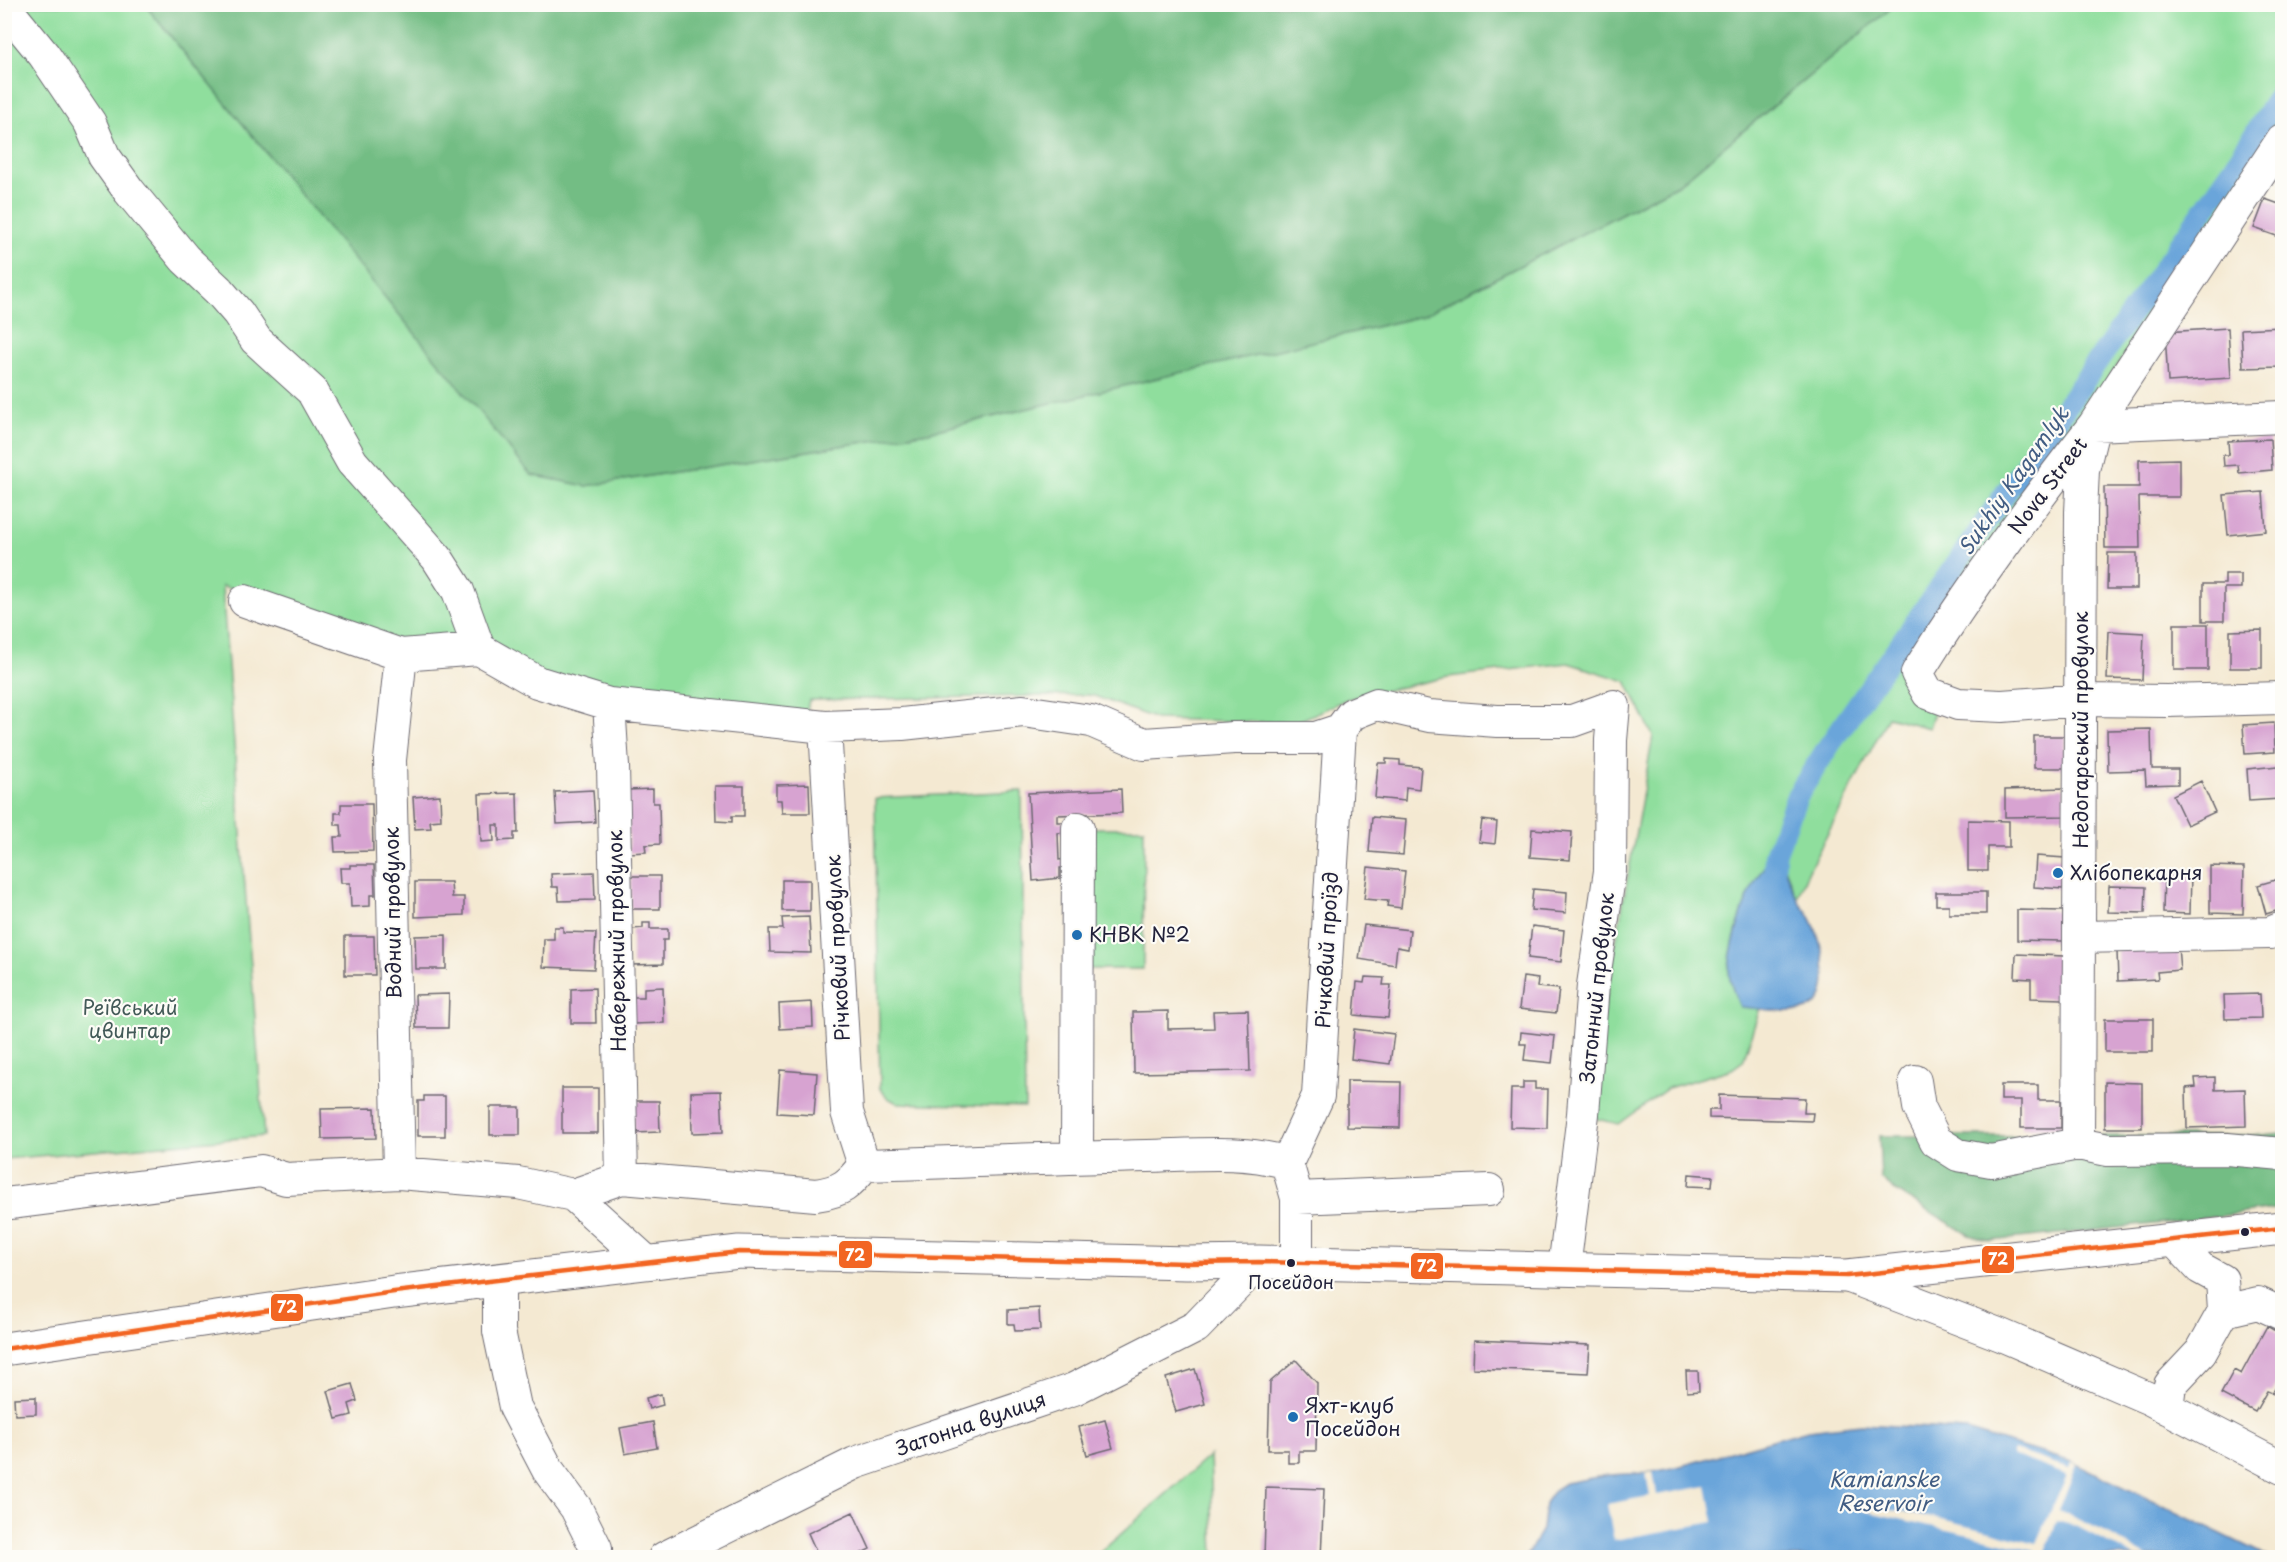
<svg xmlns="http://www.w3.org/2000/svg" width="2287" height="1562" font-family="'Playpen Sans',sans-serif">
	<rect width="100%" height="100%" fill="#fdfcf7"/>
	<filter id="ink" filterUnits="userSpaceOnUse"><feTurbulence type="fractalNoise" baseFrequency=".0167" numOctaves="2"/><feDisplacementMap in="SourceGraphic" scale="12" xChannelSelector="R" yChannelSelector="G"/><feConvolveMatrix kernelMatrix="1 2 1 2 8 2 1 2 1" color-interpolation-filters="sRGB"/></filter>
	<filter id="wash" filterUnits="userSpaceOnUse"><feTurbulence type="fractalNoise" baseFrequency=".008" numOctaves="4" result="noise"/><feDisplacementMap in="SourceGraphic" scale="24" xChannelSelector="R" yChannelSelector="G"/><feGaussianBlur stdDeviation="1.35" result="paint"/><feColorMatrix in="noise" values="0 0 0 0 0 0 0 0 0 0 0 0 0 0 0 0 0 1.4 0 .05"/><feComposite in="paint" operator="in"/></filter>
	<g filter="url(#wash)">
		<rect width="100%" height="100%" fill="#f4e9d2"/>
		<path fill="#8fde9d" stroke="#58806c" stroke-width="1.5" d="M5 5H145L531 474 586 486 928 432 1422 316 1679 184 1895 5H2282V124L1907 674 1936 706 1929 728 1888 717 1808 872 1797 899 1786 870 1776 858C1753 864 1728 949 1729 971 1730 983 1736 996 1740 1007L1760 1008 1743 1061 1732 1069 1668 1088 1619 1124 1597 1119 1587 1104 1653 736 1626 681 1568 663 1448 677 1347 699 1295 723 1156 719 1092 695 809 700 806 716 618 696 388 640 222 586 264 1136 5 1159Z
			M1022 791 1025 1107 897 1103 888 1098 880 1089 875 798Z
			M1088 828H1144L1143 969H1087Z
			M1210 1455 1214 1557H1095Z"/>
		<path fill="#73bd84" stroke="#4a7060" stroke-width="1.5" d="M145 5H1895L1679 184 1422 316 928 432 586 486 531 475Z
			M2282 1133V1208L2182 1221 1990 1241 1969 1235 1894 1190 1881 1179 1879 1136H2251Z"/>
		<path fill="#6aa5da" stroke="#46648a" stroke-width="1.5" d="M1776 858C1788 869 1789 884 1797 898 1800 905 1807 910 1810 917 1821 936 1836 993 1812 1007 1797 1016 1758 1008 1740 1007 1735 995 1730 985 1729 971 1729 948 1752 865 1776 858Z
			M1861 1424 1966 1430 2072 1462 2269 1557 1526 1558 1542 1529 1545 1503 1554 1490 1565 1483 1608 1475 1646 1473 1677 1467 1808 1430Z"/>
		<path fill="#f4e9d2" d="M2014 1450 2069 1468 2072 1462 2077 1464 2059 1510 2105 1532 2148 1557H2135L2078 1527 2057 1521 2043 1557H2033L2035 1550 1843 1506V1502L1870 1504 1892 1510 1942 1519 2037 1543 2067 1475 2012 1455Z
			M1653 1472 1657 1495 1707 1486 1714 1522 1614 1540 1607 1504 1650 1496 1646 1473Z"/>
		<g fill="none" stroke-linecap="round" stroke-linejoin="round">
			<path stroke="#6aa5da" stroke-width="22" d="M1774 884 1775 855 1797 796 1830 744 2234 167 2282 91"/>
		</g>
		<g id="blocks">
			<path fill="#d7a3d1" d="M2265 199 2282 205V238L2254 228Z
				M2282 327V367L2243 368 2241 329Z
				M2228 328 2231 378 2168 382 2165 332Z
				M2270 439 2272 470 2239 473 2238 465 2224 466 2223 455H2229L2228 441Z
				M2179 459V497H2139L2140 548H2105L2104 487H2139V460Z
				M2263 492 2266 531 2228 535 2224 495Z
				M2108 553H2137V589H2107Z
				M2225 574H2241V588H2224V621H2203V584H2225Z
				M2174 624H2208V670H2174Z
				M2262 630V668H2230V631Z
				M2109 631 2144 633 2142 680 2107 679Z
				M2274 723 2275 752 2245 754 2243 725Z
				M2151 729 2152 769H2178V784L2146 785 2145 770 2108 771 2107 730Z
				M2034 736H2065L2064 768H2034Z
				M1386 759 1400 760V765L1421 767 1419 789 1406 787 1405 801 1375 798 1378 763H1386Z
				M2278 766 2280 799 2249 801 2247 769Z
				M2201 781 2215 812 2187 825 2173 795Z
				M809 784 810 813H782L781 800H776V785Z
				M715 786H744V816H732V822L716 821Z
				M2064 788 2065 816 2005 817V790Z
				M653 789V803H659L660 844 645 845 646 852 629 853 628 790Z
				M1121 789 1122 813 1057 815V822H1064L1065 832 1058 833 1059 860 1067 859 1068 868H1060V878L1033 881 1028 793Z
				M593 790 595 822 557 824 555 792Z
				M517 793 518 833H514V840L499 841V825H493L494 841 481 842 479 794Z
				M440 795 441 820 430 821 431 828 415 829 413 797Z
				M341 804H372L373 851 335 852 334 837H342L341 825H335V813H341Z
				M1372 817 1406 820 1403 855 1369 852Z
				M1482 820 1497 822 1495 844 1479 842Z
				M1968 820 2009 821V847H1988V871H1968Z
				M1532 829 1572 832 1570 860 1530 857Z
				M2036 856 2065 858 2063 889 2034 887Z
				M350 865H374L375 895H370V906L351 907 350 883H341L340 868H350Z
				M2210 866 2244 867 2243 914 2210 913Z
				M1368 867 1405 871 1401 908 1387 906 1388 901 1364 899Z
				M594 872 595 900 559 901 558 887H552L551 874Z
				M2164 873 2191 874 2190 914 2163 913Z
				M631 876H660V909H631Z
				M2282 878V909L2266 914 2258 885Z
				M782 880H810V911H782Z
				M415 882H451L452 897H464V915L415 917Z
				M2109 886 2146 887 2145 913 2108 912Z
				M1533 889 1567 892 1566 913 1531 910Z
				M1936 892H1986V914H1949V905H1936Z
				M2017 910 2063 911V941L2017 940Z
				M809 917 811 953 770 952 769 929H783L782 918Z
				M643 923H650V929H668V940H663V964L632 965V929L643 928Z
				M1364 925 1410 930 1408 949 1397 947 1395 965 1359 959Z
				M1532 926 1564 930 1561 962 1528 958Z
				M554 927H563V932L596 933 594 969 543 967 544 939H554Z
				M446 935V969H416L415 936Z
				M345 936H374L375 975H345Z
				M2178 947 2180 970 2157 972 2158 979 2118 981 2117 951Z
				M2016 954 2064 956 2063 999 2031 998V979L2015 978Z
				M1365 977 1384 978 1383 985H1391L1388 1018 1354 1015 1357 982 1364 983Z
				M1523 977 1538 979 1537 987 1559 989 1556 1013 1519 1009Z
				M663 987 664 1023 632 1024 631 997H644V988Z
				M595 988 596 1023H571V989Z
				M449 994 448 1028H416L415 995Z
				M2260 994 2261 1018 2225 1019 2224 995Z
				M812 1002 813 1027 780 1029 779 1004Z
				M1248 1010 1250 1071 1134 1073 1133 1012 1168 1011V1029L1214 1028 1213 1011Z
				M2105 1019H2153V1052H2105Z
				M1354 1029 1394 1034 1390 1064 1351 1059Z
				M1521 1032 1555 1036 1552 1063 1524 1060 1526 1044H1520Z
				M780 1070 817 1073 814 1115 777 1113Z
				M2215 1077V1090L2245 1089 2246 1126 2187 1128 2186 1088 2196 1087 2195 1078Z
				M1347 1081 1401 1082 1400 1128 1347 1127Z
				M1523 1082H1535V1089H1548L1547 1128 1510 1127 1511 1089H1523Z
				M2105 1082 2142 1083V1128H2105Z
				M2001 1085H2038V1100H2061V1128H2021V1100H2001Z
				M562 1088H598V1133H562Z
				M721 1091 723 1132 692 1133 691 1092Z
				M1719 1095 1805 1098 1804 1113H1813L1812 1121 1709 1118V1110H1719Z
				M424 1096H445V1136H418V1101H424Z
				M633 1101H659L660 1132 634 1133Z
				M490 1107H520V1135H490Z
				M375 1108 376 1138 322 1139 321 1109Z
				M1689 1174 1713 1176 1712 1187 1688 1186Z
				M1039 1308 1040 1330 1015 1331 1014 1324H1008V1310Z
				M2267 1326 2282 1335V1375L2272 1393 2267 1391 2255 1412 2221 1394 2234 1370 2241 1374Z
				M1474 1340 1590 1345 1588 1373 1473 1368Z
				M1296 1360 1317 1383 1316 1451H1299V1463H1288V1450H1268L1270 1382Z
				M1195 1369 1205 1404 1176 1412 1166 1378Z
				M1686 1371H1698L1699 1391 1687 1392Z
				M352 1384 357 1401 349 1404 352 1415 336 1419 328 1391Z
				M661 1394 663 1405 649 1409 646 1398Z
				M36 1397V1414L15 1415 14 1398Z
				M1105 1420 1113 1448 1087 1455 1079 1427Z
				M653 1422 657 1448 625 1454 620 1428Z
				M1266 1487 1324 1489 1321 1558H1264Z
				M853 1512 870 1549 852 1558H819L808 1533Z"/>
		</g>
	</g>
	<g filter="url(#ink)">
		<use href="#blocks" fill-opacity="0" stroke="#6c6870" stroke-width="1.5"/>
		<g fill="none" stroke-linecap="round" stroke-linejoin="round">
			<defs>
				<path id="minor" d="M4 6 44 55 90 123 104 156 129 191 185 259 218 290 238 313 256 340 312 391 352 462 437 558 458 591 479 649
					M2282 417 2094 425C2031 506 1971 586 1917 673L1928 693 1958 704 2002 706 2081 700 2167 701 2282 698
					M245 601 401 655 479 649 537 682 609 704 825 727 902 724 1023 711 1091 721 1144 744 1234 738H1316L1340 730 1352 714 1377 704 1429 716 1497 721H1572L1614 706 1611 740 1610 871 1593 985 1583 1114 1564 1269
					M609 704 613 766 622 1178
					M825 727 847 1112 864 1165
					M2080 937 2270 933 2282 928
					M1915 1081 1919 1107 1936 1141 1958 1155 1991 1161 2078 1144 2108 1150 2227 1149 2282 1154
					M2078 1144 2081 512 2083 470 2094 425 2282 140
					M1077 1157 1078 828
					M1287 1163 1318 1096 1340 730
					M399 1173 390 760 401 655
					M573 1195 648 1263
					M4 1204 261 1171 286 1179 399 1173 518 1183 573 1195 622 1178 816 1195C842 1191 849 1185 864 1165 959 1162 1053 1158 1147 1156 1193 1155 1243 1149 1287 1163L1297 1198 1489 1190
					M1297 1263V1198
					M1847 1276 2001 1335 2150 1399 2282 1468
					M499 1281V1331L515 1407 548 1470 576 1508 596 1548 595 1558
					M2224 1311 2258 1303 2282 1314
					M2167 1408 2170 1385 2201 1352 2224 1311 2222 1280 2200 1268 2174 1240
					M664 1558 855 1463 1074 1389 1196 1327 1259 1262"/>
				<path id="major" d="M4 1349 394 1292 739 1252 1187 1263 1259 1262 1847 1276 2282 1228"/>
			</defs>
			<use href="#minor" stroke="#6c6870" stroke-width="34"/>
			<use href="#major" stroke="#6c6870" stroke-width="35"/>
			<use href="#minor" stroke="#fff" stroke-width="32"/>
			<use href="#major" stroke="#fff" stroke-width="33"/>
			<defs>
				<path id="bus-1" d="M4 1349 394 1292 739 1252 1187 1263 1259 1262 1847 1276 2282 1228"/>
			</defs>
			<use href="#bus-1" stroke="#fdfcf7" stroke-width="9"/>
			<use href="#bus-1" stroke="#f26522" stroke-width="4.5"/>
		</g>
	</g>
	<g fill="#1f6fb2" stroke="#fdfcf7" stroke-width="2">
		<circle cx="2058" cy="873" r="6"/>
		<circle cx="1077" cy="935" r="6"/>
		<circle cx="1293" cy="1417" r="6"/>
	</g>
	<g fill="#22223b" stroke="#fdfcf7" stroke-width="2">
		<circle cx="2245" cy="1232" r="5"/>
		<circle cx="1291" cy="1263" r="5"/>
	</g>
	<g text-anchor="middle" stroke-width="4.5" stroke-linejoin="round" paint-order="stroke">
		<g font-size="18" fill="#22223b" stroke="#fdfcf7">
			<text x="1291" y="1289">Посейдон</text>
		</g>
		<g font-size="20" fill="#22223b" stroke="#fdfcf7">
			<text transform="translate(2048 486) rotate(-53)" y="7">Nova Street</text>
			<text transform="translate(2081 730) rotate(-90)" y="7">Недогарський провулок</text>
			<text transform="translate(393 913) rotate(-91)" y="7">Водний провулок</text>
			<text transform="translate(617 941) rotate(-91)" y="7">Набережний провулок</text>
			<text transform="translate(838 948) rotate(-93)" y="7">Річковий провулок</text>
			<text transform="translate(1327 950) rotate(-87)" y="7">Річковий проїзд</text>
			<text transform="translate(1597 988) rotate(-84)" y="7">Затонний провулок</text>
			<text transform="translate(971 1424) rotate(-19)" y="7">Затонна вулиця</text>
		</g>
		<g font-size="20" fill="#22223b" stroke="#fdfcf7" text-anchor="start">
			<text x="2070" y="880">Хлібопекарня</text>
			<text x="1089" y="942">КНВК №2</text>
			<text x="1305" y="1413">Яхт-клуб<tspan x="1305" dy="23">Посейдон</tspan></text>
		</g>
		<g font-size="20" fill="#435a58" stroke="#fdfcf7">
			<text x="130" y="1015">Реївський<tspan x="130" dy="23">цвинтар</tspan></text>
		</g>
		<g font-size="21" font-style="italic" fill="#425d83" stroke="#fdfcf7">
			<text transform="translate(2014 481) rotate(-55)" y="7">Sukhiy Kagamlyk</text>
			<text x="1884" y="1487">Kamianske<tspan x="1884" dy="24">Reservoir</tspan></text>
		</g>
	</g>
	<g stroke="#fdfcf7" stroke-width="2">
		<rect x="838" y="1240" width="35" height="29" rx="6" fill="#f26522"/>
		<rect x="1981" y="1245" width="34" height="29" rx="6" fill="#f26522"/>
		<rect x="1410" y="1252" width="34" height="28" rx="6" fill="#f26522"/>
		<rect x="270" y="1293" width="34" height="29" rx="6" fill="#f26522"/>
	</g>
	<g font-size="16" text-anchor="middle" font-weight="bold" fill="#fff">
		<text x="855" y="1261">72</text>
		<text x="1998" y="1265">72</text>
		<text x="1427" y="1272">72</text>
		<text x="287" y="1313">72</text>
	</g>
	<rect width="2287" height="1562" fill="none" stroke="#fdfcf7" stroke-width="24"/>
</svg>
